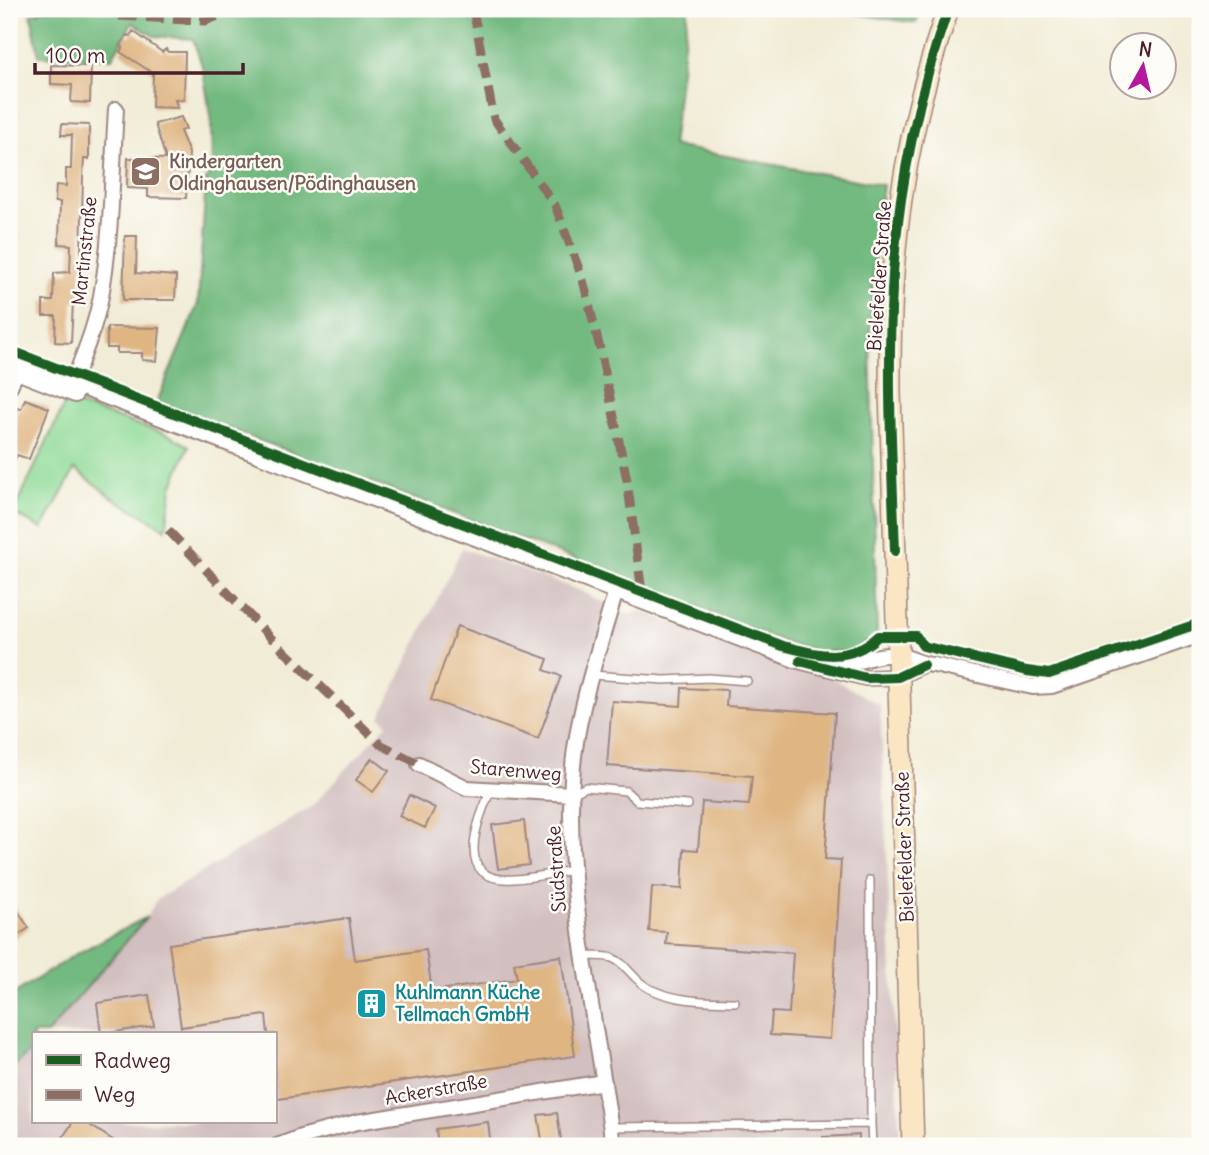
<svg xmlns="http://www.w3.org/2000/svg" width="1209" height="1155" font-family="Delius,sans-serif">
	<rect width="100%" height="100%" fill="#fdfcf7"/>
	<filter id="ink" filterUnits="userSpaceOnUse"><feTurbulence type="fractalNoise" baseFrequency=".0143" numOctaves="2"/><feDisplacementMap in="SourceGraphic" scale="14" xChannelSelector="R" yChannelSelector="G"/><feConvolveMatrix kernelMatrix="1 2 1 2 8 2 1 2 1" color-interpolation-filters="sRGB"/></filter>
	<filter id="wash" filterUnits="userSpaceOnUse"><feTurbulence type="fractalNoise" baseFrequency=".00686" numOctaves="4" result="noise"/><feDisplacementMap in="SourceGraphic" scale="28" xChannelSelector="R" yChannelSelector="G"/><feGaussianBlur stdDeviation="1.57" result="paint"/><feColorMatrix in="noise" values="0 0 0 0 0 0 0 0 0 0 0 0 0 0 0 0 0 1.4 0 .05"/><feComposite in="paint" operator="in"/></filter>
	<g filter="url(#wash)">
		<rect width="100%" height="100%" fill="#f1ecd6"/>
		<path fill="#d2bfc0" d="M462 548 581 591 630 615 640 611 835 680 880 705 900 1146H9V1070L33 1049V1122H275V1034H47L147 917 156 900 312 806 388 724 380 717Z"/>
		<path fill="#8fda97" stroke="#6c7c61" stroke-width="2" d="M66 401 169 435 189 446 172 487 166 529 110 496 75 469 42 529 13 513Z"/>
		<path fill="#73ba80" stroke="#5e6c56" stroke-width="2" d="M39 9H688L672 146 883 185 875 243 870 340 877 635 851 652 819 651 785 643 644 585 157 402 198 304 206 180 212 171 211 117 202 66 193 39 154 36 132 23 112 58 39 56 31 14 40 12Z
			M823 9H921L916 23Z
			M147 917 47 1034H33V1049L9 1070V997L76 954Z"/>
		<g id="blocks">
			<path fill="#dfb582" d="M133 31 162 52 166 49 168 52H185L184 100H175L178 108 152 107 153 73 120 52 123 47 120 46 127 35 130 36Z
				M51 65 91 66 90 103 71 102 72 85 51 84Z
				M181 117 186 129 180 131 189 153 186 198 148 197V189L127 188 128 158 166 159 155 124Z
				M62 124 89 125V159H84L83 177 81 255H86V268H81L80 302H73L71 343 55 342 56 316H43V301H53L54 273 70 272 71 245 59 244 60 202H55L56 185 66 186V169H71L72 135H61Z
				M125 236H137L136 273 176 276 175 300H123Z
				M107 327 160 328 157 361 142 360V353H117V348H107Z
				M25 399 49 408 29 459 17 455 9 474V432L18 408 21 409Z
				M457 626 548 659 544 670 561 676 538 739 431 700Z
				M682 688 727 690 726 706 835 713 825 859 841 860 830 1039 770 1035 772 1012 789 1013 793 953 666 944 667 932 649 931 652 887 682 889 684 849 698 850 702 802 749 805 752 776 607 766 612 701 681 706Z
				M372 758 389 771 373 792 356 780Z
				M409 795 435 808 425 828 399 816Z
				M524 821 529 865 498 869 492 825Z
				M9 898 29 928 9 941Z
				M349 918 355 960 426 950 432 991 517 979 514 963 561 956 575 1056 278 1099 275 1079V1034H268L266 1015 181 1027 169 944Z
				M149 995 154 1026 101 1034 97 1003Z
				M557 1113 562 1146H543L538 1115Z
				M73 1122H85L122 1146H57Z
				M488 1122 491 1146H438L436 1129Z
				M859 1135V1146H823V1137Z"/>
		</g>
	</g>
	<g filter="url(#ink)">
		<use href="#blocks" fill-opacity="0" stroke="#9e8680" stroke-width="2"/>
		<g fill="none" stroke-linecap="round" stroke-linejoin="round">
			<defs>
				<path id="lane" d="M592 675 664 680 709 678 747 681
					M491 790C476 823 453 884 514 879 534 878 554 873 574 870
					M572 794 586 787 626 791 637 801 688 805
					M585 956C593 957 604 955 612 958 627 963 633 981 650 989 678 1002 705 1001 735 1002
					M871 1124 872 1146
					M610 1127 871 1124 870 880"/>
				<path id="street" d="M9 360 795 660 866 678 898 677 923 665
					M9 369 75 395
					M9 388 20 365
					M69 392C81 361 95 329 101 296 112 235 112 171 116 109
					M836 669C855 663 876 653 896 655 909 656 920 665 934 665L1014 683 1033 687 1052 686 1200 635
					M419 764 467 788 572 794
					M277 1146 301 1137 357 1122 604 1082
					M613 1146C598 1022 560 880 574 756 581 700 600 645 616 591"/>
				<path id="secondary" d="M913 1146 890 391C890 358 890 324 892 290 897 195 917 98 948 9"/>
			</defs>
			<use href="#lane" stroke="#9e8680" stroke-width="10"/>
			<use href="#street" stroke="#9e8680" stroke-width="18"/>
			<use href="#secondary" stroke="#9e8680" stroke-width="24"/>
			<use href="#lane" stroke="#fff" stroke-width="7"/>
			<use href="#street" stroke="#fff" stroke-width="14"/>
			<use href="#secondary" stroke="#fbe6c4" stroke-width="21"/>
			<path stroke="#8d6e63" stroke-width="9" stroke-dasharray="18 9" stroke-linecap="butt" d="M473 9 494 119 555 205 583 280 600 349 627 480 642 592 641 597
				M119 16 205 21 238 9
				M168 530 272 639 380 744 419 764"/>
			<defs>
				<path id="cycleway" d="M9 350 783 646C819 655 848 664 878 636H916L923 646 1027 671 1049 674 1200 623
					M895 551C892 464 887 377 892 290 897 195 917 98 948 9
					M800 661 866 678 898 677 923 665"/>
			</defs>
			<use href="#cycleway" stroke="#fdfcf7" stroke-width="15"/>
			<use href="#cycleway" stroke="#1b5e20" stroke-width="10"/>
		</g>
	</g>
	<defs>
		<symbol id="school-square" viewBox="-11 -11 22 22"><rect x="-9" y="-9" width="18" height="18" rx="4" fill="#8d6e63" stroke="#fdfcf7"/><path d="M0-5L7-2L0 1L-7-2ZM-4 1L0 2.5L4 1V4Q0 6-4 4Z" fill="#fff"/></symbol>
		<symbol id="building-square" viewBox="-11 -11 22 22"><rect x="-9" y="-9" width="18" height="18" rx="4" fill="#0f9aa8" stroke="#fdfcf7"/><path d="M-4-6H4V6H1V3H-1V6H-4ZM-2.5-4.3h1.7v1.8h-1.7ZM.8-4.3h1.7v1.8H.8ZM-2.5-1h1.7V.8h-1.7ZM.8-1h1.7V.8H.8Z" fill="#fff"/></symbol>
	</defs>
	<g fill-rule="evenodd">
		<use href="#school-square" x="128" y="154" width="35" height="35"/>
		<use href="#building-square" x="354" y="986" width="35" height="35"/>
	</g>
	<g text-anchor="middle" stroke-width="5" stroke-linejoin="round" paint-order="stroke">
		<g font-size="19" font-weight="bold" fill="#785e54" stroke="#fdfcf7" text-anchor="start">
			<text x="169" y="168">Kindergarten<tspan x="169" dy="22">Oldinghausen/Pödinghausen</tspan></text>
		</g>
		<g font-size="19" fill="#4a1f2b" stroke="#fdfcf7">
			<text transform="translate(84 251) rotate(-84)" y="7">Martinstraße</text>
			<text transform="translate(879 276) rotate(-86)" y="7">Bielefelder Straße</text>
			<text transform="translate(516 770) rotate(5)" y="7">Starenweg</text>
			<text transform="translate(904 847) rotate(-92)" y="7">Bielefelder Straße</text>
			<text transform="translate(556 869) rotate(-94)" y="7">Südstraße</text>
			<text transform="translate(436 1089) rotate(-10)" y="7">Ackerstraße</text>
		</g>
		<g font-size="19" font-weight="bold" fill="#0d838f" stroke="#fdfcf7" text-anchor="start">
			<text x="395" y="999">Kuhlmann Küche<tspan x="395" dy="22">Tellmach GmbH</tspan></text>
		</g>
	</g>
	<rect width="1209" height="1155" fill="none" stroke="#fdfcf7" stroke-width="35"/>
	<rect x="32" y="1032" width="245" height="91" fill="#fdfcf7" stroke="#b5a4a5" stroke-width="2"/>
	<rect x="46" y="1055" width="35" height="10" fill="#1b5e20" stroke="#b5a4a5" stroke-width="2"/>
	<text x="94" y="1068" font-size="21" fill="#4a1f2b">Radweg</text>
	<rect x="46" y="1090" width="35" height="10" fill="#8d6e63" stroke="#b5a4a5" stroke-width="2"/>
	<text x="94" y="1102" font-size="21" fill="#4a1f2b">Weg</text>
	<g transform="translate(1143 66) rotate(8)"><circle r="33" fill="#fdfcf7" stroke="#b5a4a5" stroke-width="2"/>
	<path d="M0-5L12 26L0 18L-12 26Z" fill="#b5179e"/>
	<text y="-10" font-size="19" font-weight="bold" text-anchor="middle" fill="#4a1f2b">N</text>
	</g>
	<path d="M35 63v10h208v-10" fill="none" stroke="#4a1f2b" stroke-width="3.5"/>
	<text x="46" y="63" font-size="21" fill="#4a1f2b" stroke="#fdfcf7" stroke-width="5" paint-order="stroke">100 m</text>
</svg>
